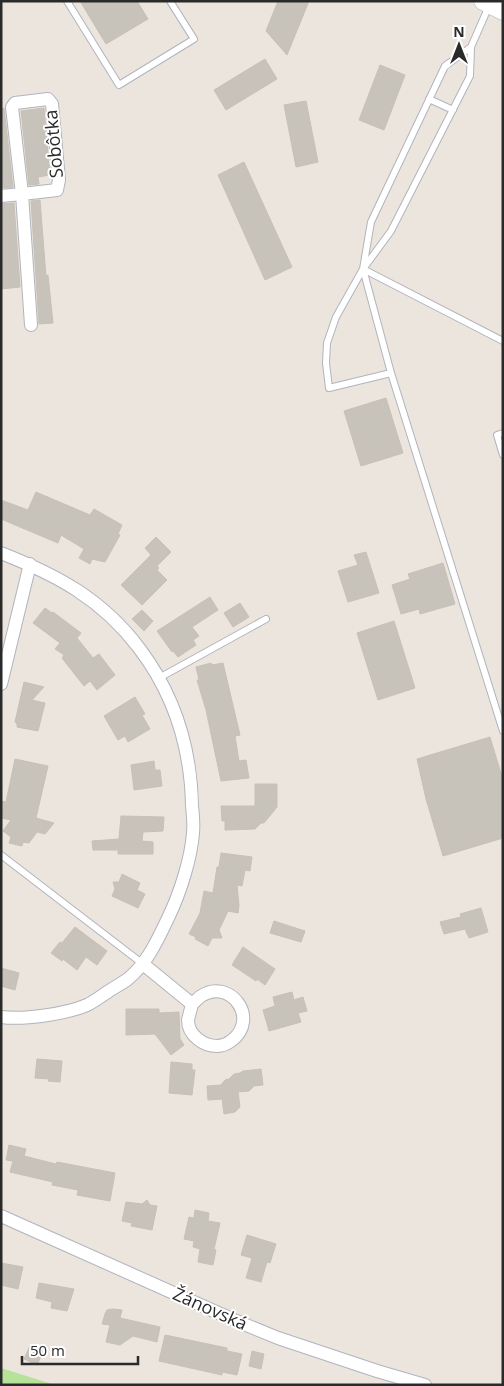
<svg xmlns="http://www.w3.org/2000/svg" width="504" height="1386" font-family="'Open Sans',sans-serif">
	<rect width="100%" height="100%" fill="#ece5dd"/>
	<path fill="#b6e29a" d="M1 1368 55 1385H1Z"/>
	<path fill="#c7c3bb" stroke="#c7c0b6" d="M80 1H137L148 19 106 44Z
		M278 1H309L287 55 266 31Z
		M265 59 277 79 226 110 214 90Z
		M380 65 405 75 384 130 359 120Z
		M306 101 318 162 296 167 284 105Z
		M4 108 13 187 1 188V109Z
		M44 108 50 175 38 177 39 184 29 185 21 111Z
		M244 162 292 267 265 280 218 175Z
		M40 200 46 276 48 275 53 323 39 324 31 201Z
		M14 203 20 287 1 289V204Z
		M386 398 403 453 361 466 344 411Z
		M36 492 90 515 94 509 122 525 118 534 120 535 105 562 92 559 90 564 79 558 84 549 61 535 58 543 1 519V500L28 510Z
		M156 537 171 552 157 566 159 568 157 570 167 580 142 605 121 585 151 555 145 548Z
		M366 552 379 593 348 602 338 571 358 565 354 555Z
		M443 563 455 604 420 614 419 609 401 614 392 585 410 579 408 574Z
		M210 597 218 610 192 627 199 636 193 640 196 645 178 657 173 651 172 652 157 631Z
		M240 603 249 617 233 627 224 613Z
		M45 608 52 613 53 612 81 633 77 638 93 658 99 654 115 675 97 690 90 681 84 686 62 658 64 655 55 649 60 643 33 623Z
		M142 610 153 621 144 631 132 619Z
		M394 621 415 688 378 700 357 633Z
		M211 663 212 665 223 663 240 735 235 736 239 761 246 760 249 778 221 781 206 710 197 680H199L196 667Z
		M24 682 44 687 32 700 45 703 38 731 17 727V724L15 722Z
		M135 697 145 714 142 715 150 729 128 742 125 736 118 740 104 716Z
		M490 737 503 780V838L443 856 426 799 417 759Z
		M15 759 48 766 36 818 54 823 45 834 37 832 29 843 23 842 22 846 9 843 11 837 3 831 11 820 1 818V801L6 802Z
		M154 761 155 770H160L162 786 134 790 131 765Z
		M255 784H277V807L264 823H261L255 829 225 830V821H222L221 806H255Z
		M121 816 164 817 163 831 143 832 142 841 153 842V854H118V850H93L92 841 119 839Z
		M221 853 252 857 250 871 245 870 242 886 237 885 239 906 238 913 228 911 219 930 222 938H212L208 946 195 939 196 937 189 934 200 913 204 891 213 893 217 867H219Z
		M122 874 140 883 137 890 145 894 138 908 112 896 115 889 113 882H119Z
		M481 908 488 932 469 938 465 929 444 934 440 922 461 917 460 914Z
		M274 921 305 931 301 942 270 933Z
		M75 927 107 951 97 965 86 957 77 970 63 959 62 961 51 953 60 942 62 943Z
		M243 947 275 969 265 985 257 979 256 981 232 965Z
		M1 968 19 973 15 990 1 986Z
		M292 992 294 1000 303 997 307 1011 298 1013 301 1022 269 1031 263 1010 275 1006 273 997Z
		M126 1009H159V1013L179 1012 180 1039 184 1045 171 1055 155 1034 126 1035Z
		M37 1059 62 1061 60 1082 48 1081 49 1079 35 1078Z
		M171 1062 192 1064V1070H195L192 1095 169 1093Z
		M261 1069 263 1085 254 1086 249 1091 238 1092 240 1107 235 1112 224 1114 222 1099 208 1100 207 1086 221 1085 225 1080 229 1079 234 1074 240 1073 243 1071Z
		M9 1145 26 1149 24 1156 56 1164 57 1162 115 1173 110 1201 77 1195 78 1190 52 1185 53 1182 10 1172 13 1161 6 1160Z
		M147 1200 150 1205 157 1206 152 1230 131 1226 132 1223 122 1221 126 1202 142 1204Z
		M195 1210 209 1213 208 1221 220 1223 214 1249 216 1250 213 1265 198 1262 200 1249 193 1247 194 1241 184 1239 189 1217 194 1218Z
		M247 1235 276 1244 270 1263 267 1262 261 1282 246 1278 252 1258 241 1255Z
		M1 1263 23 1267 18 1289 1 1285Z
		M39 1283 74 1289 67 1311 51 1308 52 1302 36 1298Z
		M112 1309 122 1310 120 1318 160 1327 157 1342 133 1336 120 1345 106 1342 110 1325 102 1324 105 1314 107 1310Z
		M165 1335 227 1348V1351L242 1354 237 1375 222 1372V1375L159 1361Z
		M30 1346 43 1352 37 1365 24 1359Z
		M252 1351 264 1354 261 1369 249 1366Z"/>
	<g fill="none" stroke-linecap="round" stroke-linejoin="round">
		<defs>
			<path id="lane" d="M67 1 119 85 194 39 170 1
				M489 6 471 47 470 76 391 231 363 269 391 373 503 731
				M429 99 453 110
				M363 269 503 341
				M391 373 329 388 326 363 327 343 336 317 363 269 371 222 445 66 471 47
				M503 433 497 435 503 455
				M159 678 266 619
				M1 855 143 964"/>
			<path id="street" d="M1 196 22 194 12 107 15 103 48 99 52 104 59 180 57 190 22 194 31 325
				M1 553C57 575 102 599 139 648 174 694 191 749 192 806 193 815 194 824 193 833 191 859 180 893 169 916 158 939 148 962 128 979 121 984 113 988 106 993 100 997 93 1002 87 1005 66 1014 24 1020 1 1017
				M1 684 30 564
				M143 964 192 1004C191 1009 189 1015 188 1020 188 1035 203 1046 217 1046 222 1046 227 1044 231 1041 261 1019 230 977 201 996 198 998 195 1002 192 1004
				M1 1216 234 1320 278 1338 377 1371 425 1385"/>
			<path id="secondary" d="M483 1 503 11"/>
		</defs>
		<use href="#lane" stroke="#b0b4be" stroke-width="8"/>
		<use href="#street" stroke="#b0b4be" stroke-width="14"/>
		<use href="#secondary" stroke="#b0b4be" stroke-width="19"/>
		<use href="#lane" stroke="#fff" stroke-width="6"/>
		<use href="#street" stroke="#fff" stroke-width="12"/>
		<use href="#secondary" stroke="#fff" stroke-width="18"/>
	</g>
	<g text-anchor="middle" stroke-width="4" stroke-linejoin="round" paint-order="stroke">
		<g font-size="18" fill="#2a2a2a" stroke="#fff">
			<text transform="translate(54 144) rotate(-95)" y="6">Sobôtka</text>
			<text transform="translate(210 1309) rotate(24)" y="6">Žánovská</text>
		</g>
	</g>
	<rect width="504" height="1386" fill="none" stroke="#2a2a2a" stroke-width="5"/>
	<g transform="translate(459 45)" stroke="#ffffff" stroke-width="4" paint-order="stroke">
	<path d="M0-4L9 19L0 12L-9 19Z" fill="#2a2a2a"/>
	<text y="-8" font-size="14" font-weight="bold" text-anchor="middle" fill="#2a2a2a">N</text>
	</g>
	<path d="M22 1356v8h116v-8" fill="none" stroke="#2a2a2a" stroke-width="2.5"/>
	<text x="30" y="1356" font-size="15" fill="#2a2a2a" stroke="#ffffff" stroke-width="4" paint-order="stroke">50 m</text>
</svg>
